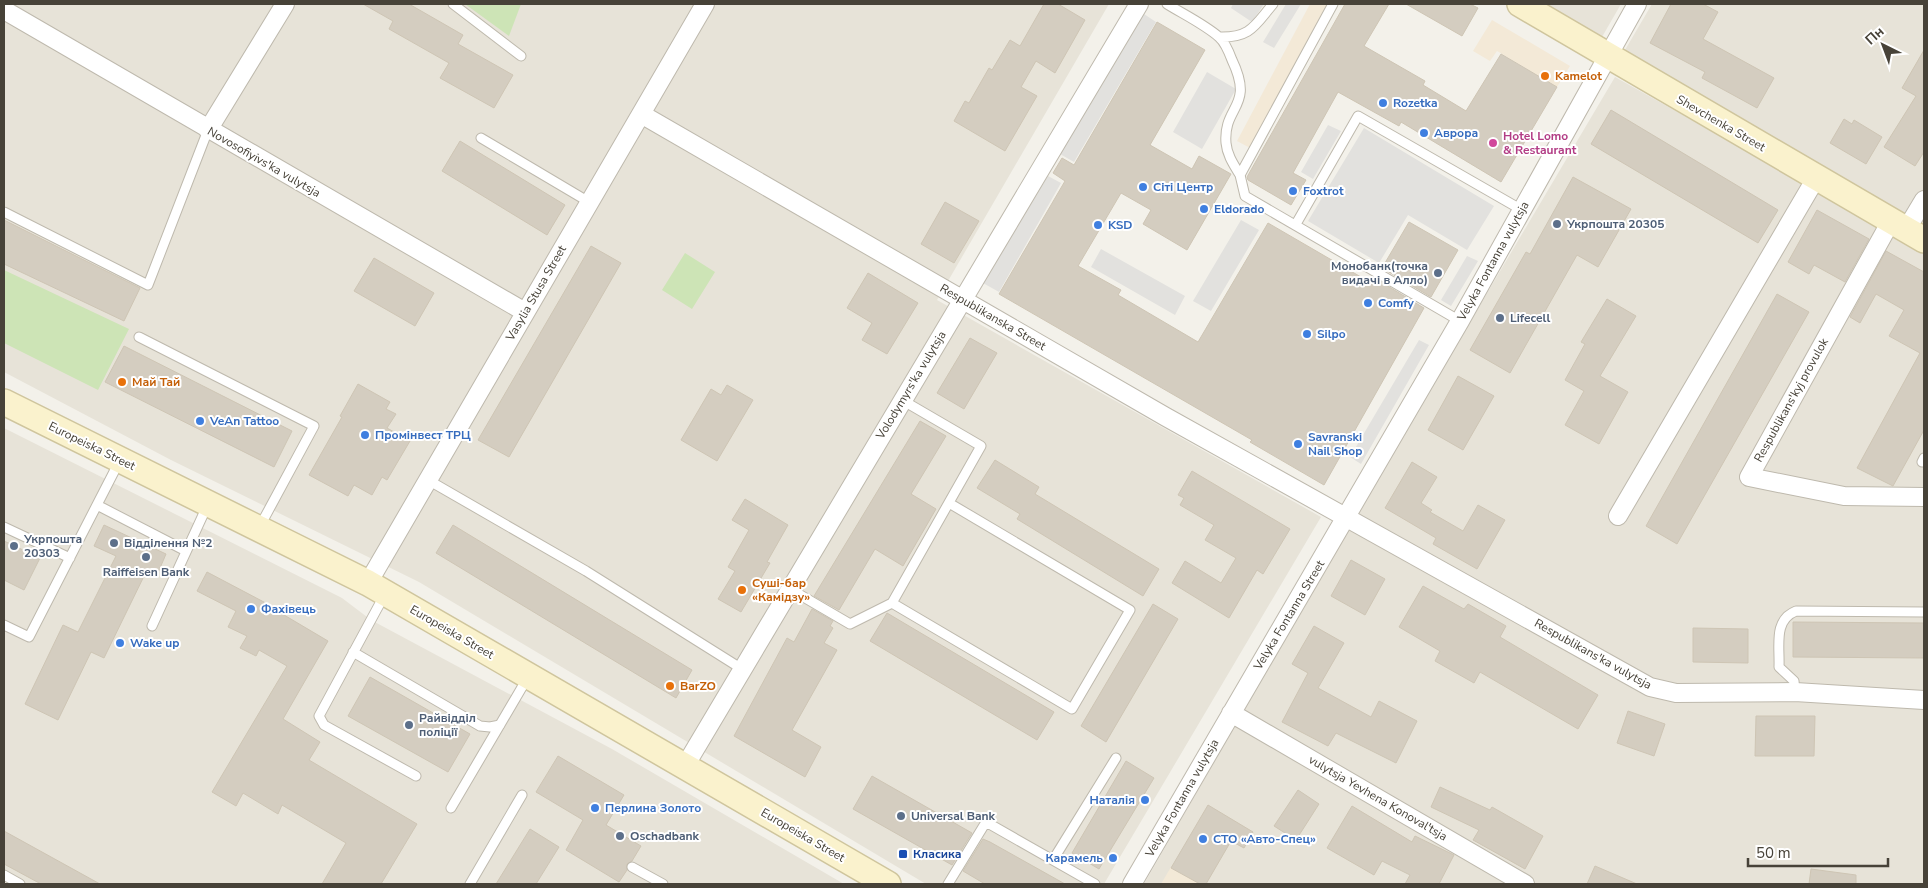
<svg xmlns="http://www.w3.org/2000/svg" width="1928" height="888" font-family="'Nunito Sans',sans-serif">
	<rect width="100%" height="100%" fill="#f3f1ea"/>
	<path fill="#e7e3d8" d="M4 4H1109L937 300 1321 517 1104 884H926L419 582 171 460 4 372Z
		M1545 4H1621L1602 37Z
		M1652 4H1924V225L1625 50Z
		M1615 77 1861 215 1924 254V884H1144L1380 474Z
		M4 428 342 598 371 620 612 749 844 884H4Z"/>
	<path fill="#f3e9d7" d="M1310 4H1329L1252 149 1237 141Z
		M1492 20 1570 66 1557 87 1497 51 1490 61 1473 51Z
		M1171 867 1200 884H1161Z"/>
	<path fill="#cde4b6" d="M465 4H521L509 36Z
		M685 253 715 272 692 309 662 290Z
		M4 270 129 329 98 390 4 343Z"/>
	<path fill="#e2e1de" d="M1233 4H1264L1252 22 1231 8Z
		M1286 4H1301L1274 48 1263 42Z
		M1144 14 1156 22 1074 162 1060 154Z
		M1207 72 1236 89 1202 149 1173 132Z
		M1328 125 1341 131 1313 179 1301 172Z
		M1364 128 1494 206 1467 250 1408 215 1379 263 1308 221Z
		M1048 176 1061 183 999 292 983 283Z
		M1241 220 1259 230 1211 311 1193 301Z
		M1101 249 1185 296 1175 315 1091 267Z
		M1467 256 1478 261 1451 306 1441 300Z
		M1419 340 1429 345 1361 464 1350 457Z"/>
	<path fill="#d4cdc0" stroke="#cec5b4" d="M363 4H409L463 35 458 44 513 75 494 108 440 78 449 63 389 29 393 21Z
		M1044 4H1058L1085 20 1055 73 1036 61 1021 87 1037 96 1005 151 954 121 965 101 969 103 989 68 992 70 1010 40 1020 46Z
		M1345 4H1389L1364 46 1425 81 1423 85 1466 111 1501 54 1557 87 1501 182 1401 122 1399 126 1338 92 1293 173 1306 180 1291 205 1248 180 1247 177Z
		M1406 4H1470L1478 8 1462 36Z
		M1671 4H1703L1718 12 1703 39 1774 78 1757 108 1702 78 1705 72 1650 43Z
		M1157 22 1205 50 1150 145 1192 169 1199 156 1231 174 1187 250 1143 224 1151 210 1121 193 1078 266 1121 290 1118 295 1198 342 1268 223 1373 284 1376 279 1424 308 1324 485 1250 442 1252 440 999 294 1065 181 1053 173 1062 158 1074 165Z
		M1924 50V152L1915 166 1884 147 1916 96 1902 88Z
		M1611 110 1778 210 1758 243 1591 144Z
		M1844 119 1852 124 1854 120 1882 137 1866 164 1830 143Z
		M460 141 565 205 547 235 442 171Z
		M1573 177 1631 209 1598 267 1577 255 1510 373 1470 350 1526 252 1530 254Z
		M945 202 979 221 954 263 921 244Z
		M1817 210 1869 239 1845 282 1814 265 1809 274 1788 262Z
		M4 220 140 288 124 321 4 264Z
		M1409 222 1458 250 1431 297 1382 268Z
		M591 246 621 263 509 457 478 440Z
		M1886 251 1924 272V430L1893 486 1857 468 1920 353 1889 336 1904 310 1876 294 1860 323 1850 317Z
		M374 258 434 293 415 326 354 291Z
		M868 273 918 303 887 354 862 340 872 323 847 308Z
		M1777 294 1809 312 1677 544 1646 526Z
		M1607 299 1636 316 1600 376 1628 392 1599 444 1565 425 1584 391 1565 380 1585 344 1581 342Z
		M970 338 997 353 964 409 937 393Z
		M124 346 292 431 274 467 105 382Z
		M1458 376 1494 396 1463 450 1428 430Z
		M358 384 390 402 386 409 396 414 387 428 410 441 387 480 382 477 372 495 354 485 348 496 309 475 342 417 340 416Z
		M727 385 753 400 717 461 681 440 711 389 721 395Z
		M920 421 946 436 911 494 936 509 903 566 875 549 839 610 814 596Z
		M995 460 1039 487 1035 494 1159 569 1143 596 1017 519 1020 514 977 488Z
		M1412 462 1437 477 1421 503 1432 510 1430 512 1463 531 1478 505 1505 520 1477 569 1433 544 1436 538 1385 508Z
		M1192 471 1290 529 1263 574 1257 570 1229 618 1172 583 1185 561 1221 583 1236 558 1205 540 1214 525 1180 505 1184 498 1178 495Z
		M745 499 788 525 767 562 770 563 741 612 718 599 735 571 728 567 749 530 732 520Z
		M104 525 166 554 157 575 147 570 104 658 91 652 58 720 25 704 63 625 78 632 116 556 94 546Z
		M453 525 692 670 676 698 436 553Z
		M4 541 40 558 24 590 4 580Z
		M1351 560 1385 579 1365 615 1331 596Z
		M207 572 279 610V612L328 641 283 719 320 742 309 760 417 824 381 884H322L346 843 282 805 278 814 243 793 236 806 212 792 287 666 259 650 256 656 240 648 247 636 228 627 236 611 197 591Z
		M1423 586 1464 609 1468 604 1506 626 1500 637 1598 695 1578 729 1480 672 1474 683 1435 661 1440 651 1399 627Z
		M1153 604 1178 619 1106 742 1081 726Z
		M812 609 833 621 830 626 833 628 824 643 837 650 792 730 821 747 805 777 734 736 787 638 794 642Z
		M887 613 1054 712 1037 740 870 641Z
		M1793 622 1924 623V658L1793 657Z
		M1314 626 1344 643 1318 688 1371 717 1379 701 1417 721 1396 763 1336 733 1328 746 1282 722 1308 673 1292 664Z
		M1693 628 1748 629V663L1693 662Z
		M370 677 470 734 448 772 348 716Z
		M1628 711 1665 724 1654 756 1617 743Z
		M1756 716H1815L1814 756H1755Z
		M558 756 624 795 606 825 641 846 632 861 627 864V870L619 882 566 850 583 820 536 792Z
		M1126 761 1154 778 1099 869 1072 853Z
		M872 776 972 833 952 865 853 809Z
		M1440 787 1490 810 1492 807 1543 836 1525 869 1473 840 1479 830 1431 807Z
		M1298 790 1319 804 1296 840 1274 826Z
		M1208 805 1253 832 1244 848 1231 841 1206 884H1200L1171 868Z
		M1352 806 1412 842 1415 836 1454 855 1439 884H1405L1410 875 1382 861 1374 875 1327 848Z
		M530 829 559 847 536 884H496Z
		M4 831 100 884H41L4 864Z
		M983 839 990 842 1065 884H985L963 871Z
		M1595 866 1637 884H1587Z
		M1811 869 1856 875V884H1809Z"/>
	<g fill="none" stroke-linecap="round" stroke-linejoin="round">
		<defs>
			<path id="lane" d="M453 4 521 56
				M1167 4C1183 14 1204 24 1219 37 1225 42 1229 52 1232 60 1255 108 1223 105 1226 143 1227 155 1234 165 1240 175
				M1333 4 1240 175 1245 196 1460 321
				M1219 37C1251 38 1255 25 1273 4
				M481 138 589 202
				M4 212 148 285 208 130
				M1296 224 1358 116 1522 210
				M139 337 314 426 260 526
				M1922 462 1924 458
				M428 480 586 571 742 669
				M97 505 186 551
				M4 527 70 558
				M790 589 850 624 892 603 981 446 902 400
				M385 594 319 716 324 725 416 776
				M892 603 1072 709 1130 610 949 503
				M4 625 29 637 119 462
				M152 626 208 504
				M353 652 480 726 490 727 500 725
				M1795 692 1794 681 1779 667C1780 646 1773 620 1796 611L1924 612
				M451 808 528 677
				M1053 860 1116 758
				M632 867 663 884
				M4 875 20 884
				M470 884 522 795
				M948 884 986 822 1095 884"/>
			<path id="street" d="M4 10 525 312
				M641 114 1166 417 1650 687 1676 693 1795 692 1924 700
				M208 130 285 4
				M1891 221 1749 477 1844 496 1924 497
				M1906 230 1924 200
				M1618 516 1816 178
				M368 583 705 4
				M1231 713 1525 884
				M685 766 1139 4
				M1132 884 1460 321 1637 4"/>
			<path id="secondary" d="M1520 4 1924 240
				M4 402 368 583 888 884"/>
		</defs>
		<use href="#lane" stroke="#beb9ad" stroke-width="11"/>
		<use href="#street" stroke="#beb9ad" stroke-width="20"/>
		<use href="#secondary" stroke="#cfc59d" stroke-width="28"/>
		<use href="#lane" stroke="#fff" stroke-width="9"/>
		<use href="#street" stroke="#fff" stroke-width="18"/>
		<use href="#secondary" stroke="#faf2cd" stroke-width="25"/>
	</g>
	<g fill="#e8710a" stroke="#fff" stroke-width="2">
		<circle cx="1545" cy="76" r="5"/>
		<circle cx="122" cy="382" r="5"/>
		<circle cx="742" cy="590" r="5"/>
		<circle cx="670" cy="686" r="5"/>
	</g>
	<g fill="#3f7fe0" stroke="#fff" stroke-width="2">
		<circle cx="1383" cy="103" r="5"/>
		<circle cx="1424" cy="133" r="5"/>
		<circle cx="1143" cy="187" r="5"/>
		<circle cx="1293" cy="191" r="5"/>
		<circle cx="1204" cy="209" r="5"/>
		<circle cx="1098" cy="225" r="5"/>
		<circle cx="1368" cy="303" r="5"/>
		<circle cx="1307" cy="334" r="5"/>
		<circle cx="200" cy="421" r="5"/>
		<circle cx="365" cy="435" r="5"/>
		<circle cx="1298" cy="444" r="5"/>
		<circle cx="251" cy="609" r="5"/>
		<circle cx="120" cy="643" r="5"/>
		<circle cx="1145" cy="800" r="5"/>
		<circle cx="595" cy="808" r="5"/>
		<circle cx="1203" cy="839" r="5"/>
		<circle cx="1113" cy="858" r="5"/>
	</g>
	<circle fill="#d1479c" stroke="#fff" stroke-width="2" cx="1493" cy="143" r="5"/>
	<g fill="#5c6f8a" stroke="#fff" stroke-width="2">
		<circle cx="1557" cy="224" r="5"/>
		<circle cx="1438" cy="273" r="5"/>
		<circle cx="1500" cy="318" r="5"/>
		<circle cx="114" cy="543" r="5"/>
		<circle cx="14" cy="546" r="5"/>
		<circle cx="146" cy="557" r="5"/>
		<circle cx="409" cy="725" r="5"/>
		<circle cx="901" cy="816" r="5"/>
		<circle cx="620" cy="836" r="5"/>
	</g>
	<rect fill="#1a4fb4" stroke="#fff" stroke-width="2" x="898" y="849" width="10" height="10" rx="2.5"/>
	<g text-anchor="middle" stroke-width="4" stroke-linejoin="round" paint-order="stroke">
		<g font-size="12" font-weight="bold" fill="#c56008" stroke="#fff" text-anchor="start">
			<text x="1555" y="80">Kamelot</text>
			<text x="132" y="386">Май Тай</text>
			<text x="752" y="587">Суші-бар<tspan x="752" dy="14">«Камідзу»</tspan></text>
			<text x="680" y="690">BarZO</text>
		</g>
		<g font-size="12" font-weight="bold" fill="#366cbe" stroke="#fff" text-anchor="start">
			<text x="1393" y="107">Rozetka</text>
			<text x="1434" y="137">Аврора</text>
			<text x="1153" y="191">Сіті Центр</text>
			<text x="1303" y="195">Foxtrot</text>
			<text x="1214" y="213">Eldorado</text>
			<text x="1108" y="229">KSD</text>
			<text x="1378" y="307">Comfy</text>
			<text x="1317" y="338">Silpo</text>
			<text x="210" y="425">VeAn Tattoo</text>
			<text x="375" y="439">Промінвест ТРЦ</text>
			<text x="1308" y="441">Savranski<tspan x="1308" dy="14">Nail Shop</tspan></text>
			<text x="261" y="613">Фахівець</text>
			<text x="130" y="647">Wake up</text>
			<text x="1135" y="804" text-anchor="end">Наталія</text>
			<text x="605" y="812">Перлина Золото</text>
			<text x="1213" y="843">СТО «Авто-Спец»</text>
			<text x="1103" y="862" text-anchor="end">Карамель</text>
		</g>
		<g font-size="12" fill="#474238" stroke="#fff">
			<text transform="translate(1721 123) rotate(30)" y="4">Shevchenka Street</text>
			<text transform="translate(264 162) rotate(30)" y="4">Novosofiyivs'ka vulytsja</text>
			<text transform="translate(1493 261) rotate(-61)" y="4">Velyka Fontanna vulytsja</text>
			<text transform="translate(536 293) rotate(-60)" y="4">Vasylia Stusa Street</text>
			<text transform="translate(993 317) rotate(30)" y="4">Respublikanska Street</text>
			<text transform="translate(911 385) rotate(-59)" y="4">Volodymyrs'ka vulytsja</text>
			<text transform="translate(1791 400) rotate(-61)" y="4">Respublikans'kyj provulok</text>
			<text transform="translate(92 446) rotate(26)" y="4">Europeiska Street</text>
			<text transform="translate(1289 615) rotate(-59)" y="4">Velyka Fontanna Street</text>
			<text transform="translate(452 632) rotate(30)" y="4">Europeiska Street</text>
			<text transform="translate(1593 654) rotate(29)" y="4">Respublikans'ka vulytsja</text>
			<text transform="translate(1182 798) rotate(-60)" y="4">Velyka Fontanna vulytsja</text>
			<text transform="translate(1378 798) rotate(30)" y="4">vulytsja Yevhena Konoval'tsja</text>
			<text transform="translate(803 835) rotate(30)" y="4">Europeiska Street</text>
		</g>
		<g font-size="12" font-weight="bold" fill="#b23c85" stroke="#fff" text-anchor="start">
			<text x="1503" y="140">Hotel Lomo<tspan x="1503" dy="14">&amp; Restaurant</tspan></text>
		</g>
		<g font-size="12" font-weight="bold" fill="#4e5e75" stroke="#fff" text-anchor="start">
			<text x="1567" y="228">Укрпошта 20305</text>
			<text x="1428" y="270" text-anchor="end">Монобанк(точка<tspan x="1428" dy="14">видачі в Алло)</tspan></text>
			<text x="1510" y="322">Lifecell</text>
			<text x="24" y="543">Укрпошта<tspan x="24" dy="14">20303</tspan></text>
			<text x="124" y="547">Відділення №2</text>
			<text x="146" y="576" text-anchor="middle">Raiffeisen Bank</text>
			<text x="419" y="722">Райвідділ<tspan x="419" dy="14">поліції</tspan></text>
			<text x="911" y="820">Universal Bank</text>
			<text x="630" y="840">Oschadbank</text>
		</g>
		<g font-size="12" font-weight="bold" fill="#164399" stroke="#fff" text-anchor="start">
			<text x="913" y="858">Класика</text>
		</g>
	</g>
	<rect width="1928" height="888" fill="none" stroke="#474238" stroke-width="10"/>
	<g transform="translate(1883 45) rotate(318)" stroke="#ffffff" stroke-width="4" paint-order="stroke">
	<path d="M0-4L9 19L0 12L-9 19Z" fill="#474238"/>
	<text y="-8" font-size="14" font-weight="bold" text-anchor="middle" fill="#474238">Пн</text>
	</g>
	<path d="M1748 858v8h140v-8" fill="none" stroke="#474238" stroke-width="2.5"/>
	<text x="1756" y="858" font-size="15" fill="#474238" stroke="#ffffff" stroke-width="4" paint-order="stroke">50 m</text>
</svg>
